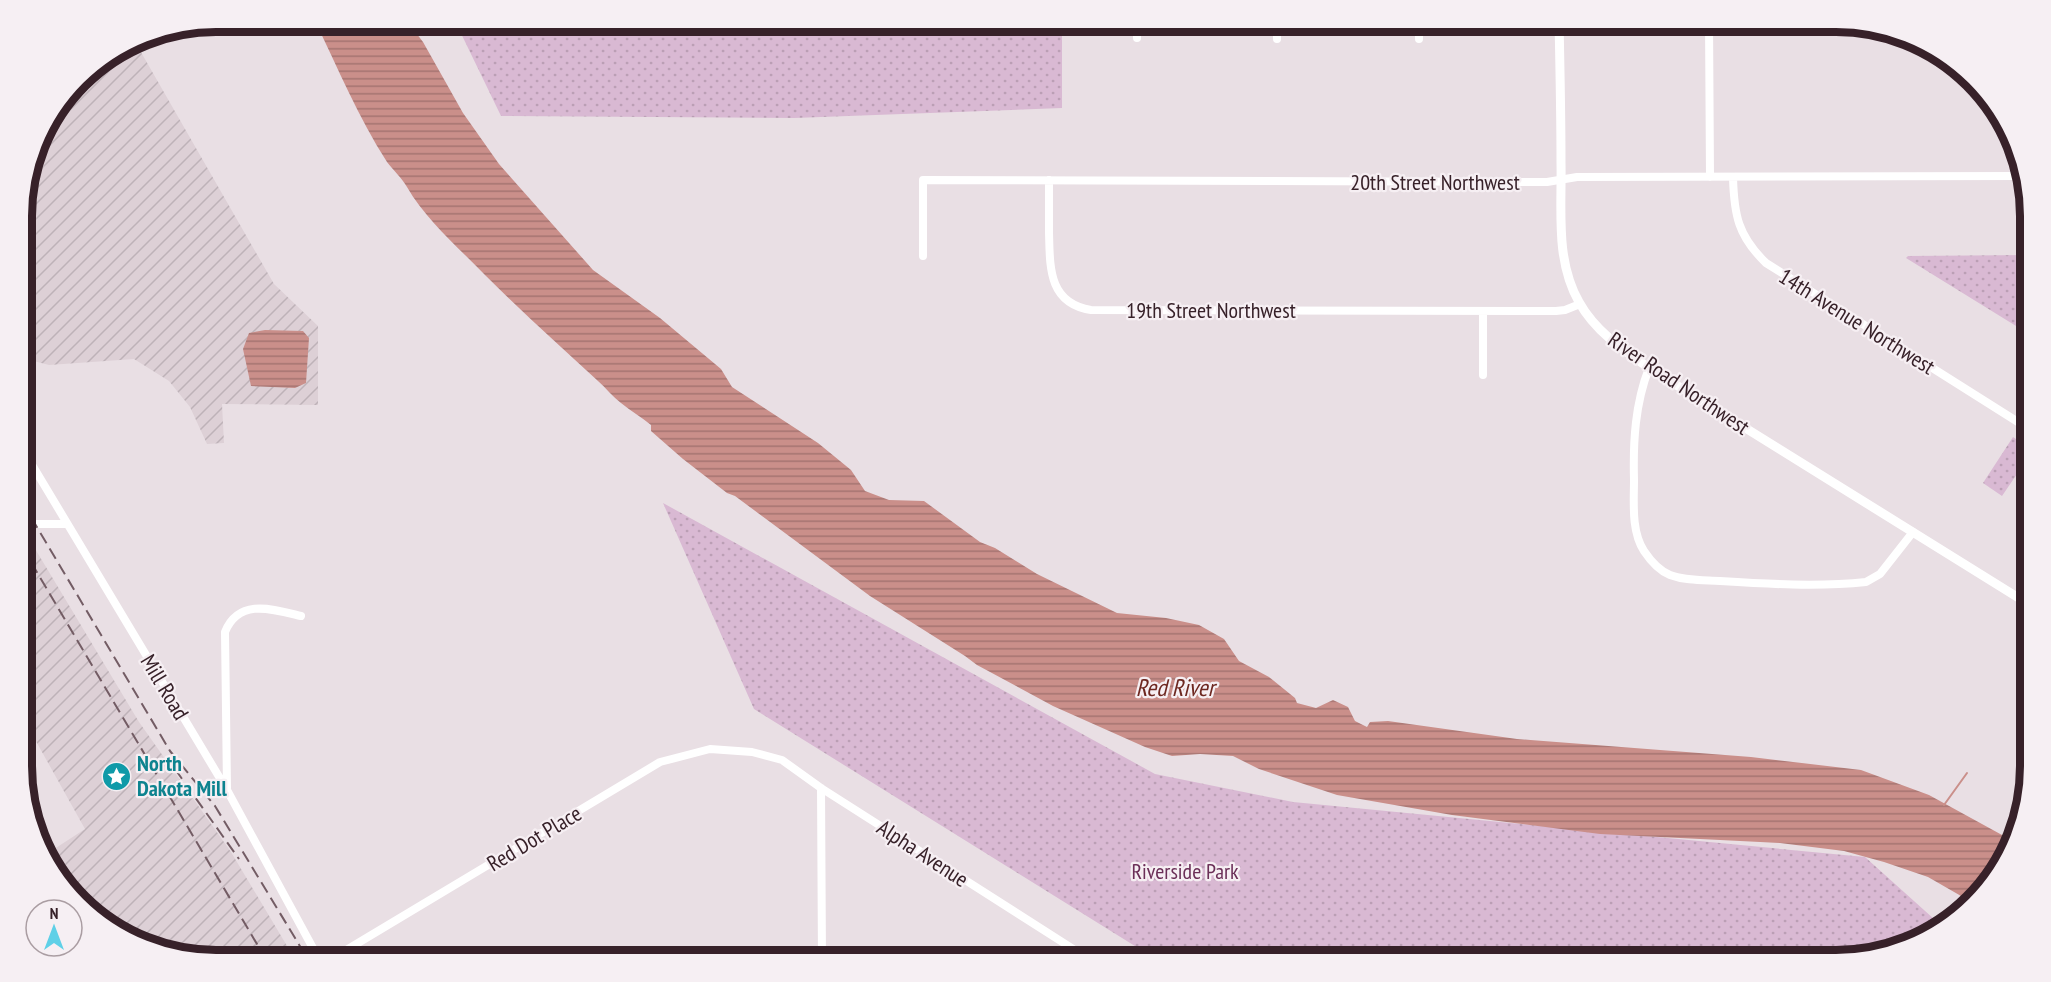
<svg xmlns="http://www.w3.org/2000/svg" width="2051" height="982" font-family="'PT Sans Narrow',sans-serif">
	<defs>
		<pattern id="industrial-furrows" width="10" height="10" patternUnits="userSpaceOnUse" patternTransform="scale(1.5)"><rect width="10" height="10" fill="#ddd0d6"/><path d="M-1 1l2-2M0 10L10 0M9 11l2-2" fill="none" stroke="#beb2b8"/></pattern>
		<pattern id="grass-dots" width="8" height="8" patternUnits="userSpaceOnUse" patternTransform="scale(1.5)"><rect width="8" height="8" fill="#d9b9d3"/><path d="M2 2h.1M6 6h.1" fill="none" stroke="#bb9fb5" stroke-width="1.8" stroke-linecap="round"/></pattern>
		<pattern id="water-rules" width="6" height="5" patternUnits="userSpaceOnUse" patternTransform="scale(1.5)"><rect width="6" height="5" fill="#ca8f8a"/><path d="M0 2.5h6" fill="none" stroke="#a57471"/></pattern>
	</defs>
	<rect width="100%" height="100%" fill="#e9dfe4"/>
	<path fill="url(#industrial-furrows)" d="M134 40 274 284 318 326V405L222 404 224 443 207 444 190 407 169 381 134 359 49 365 22 358 21 202 41 130 87 69Z
		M22 532H25L139 722 231 852 296 961H215L130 941 61 885 48 853 85 829 23 718Z"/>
	<path fill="url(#grass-dots)" d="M455 21H1062V108L794 118 501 116Z
		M2029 255V334L1906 258 1908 256Z
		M2013 437 2029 448V482L2017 474 2002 496 1983 483Z
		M663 503 1155 774 1293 802 1865 857 1944 928 1848 961H1159L754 709Z"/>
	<path fill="url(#water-rules)" d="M315 21H407L423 42 463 113 499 164 593 270 660 318 721 369 732 387 818 443 851 470 865 491 889 500 924 501 980 542 995 548 1037 574 1117 613 1166 618 1199 625 1224 639 1239 661 1269 677 1295 698 1297 703 1316 708 1333 700 1348 707 1355 721 1367 727 1370 722 1388 721 1517 739 1751 757 1861 770 1929 795 2013 841 2010 852 1968 900 1928 877 1884 862 1844 851 1780 843 1600 834 1452 815 1337 795 1259 769 1233 756 1200 754 1172 756 1145 747 1053 706 977 665 965 656 870 596 735 496 727 493 683 459 651 431V425C641 417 631 411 621 403 613 397 606 388 598 381 560 346 522 312 485 275 458 247 426 220 407 187 402 178 393 170 387 162 358 117 338 68 315 21Z
		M265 330 303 331 309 338 306 383 295 388 251 386 243 349 249 333Z"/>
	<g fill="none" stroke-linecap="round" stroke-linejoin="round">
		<path stroke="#ca8f8a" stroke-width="2" d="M1944 805 1967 773"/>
		<path stroke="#fff" stroke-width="8" d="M1137 21V38
			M1277 21V39
			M1709 21 1710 177
			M1710 32H1882
			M1419 39V21
			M1733 177C1734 215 1738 236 1766 263L2029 429
			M1049 180C1049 198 1049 215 1049 232 1050 267 1048 303 1091 310L1556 311 1565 310 1580 304
			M923 256V180L1547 182 1577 177 2023 176
			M1483 311V375
			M1649 368C1635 404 1633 442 1634 480 1634 502 1631 531 1644 551 1650 560 1660 571 1670 575 1686 581 1704 580 1720 581 1768 584 1818 587 1866 582L1880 574 1913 532
			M22 448 227 790 320 961
			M22 524H67
			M227 788 225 632C239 598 272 609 301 616
			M821 788 822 961
			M328 961 660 762 710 749 752 752 782 760 821 788 1092 961"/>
		<path stroke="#fff" stroke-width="9" d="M1559 21C1560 68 1561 116 1561 163 1562 209 1555 260 1579 302 1595 331 1623 350 1649 368L2030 605"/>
		<path stroke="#735c64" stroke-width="2" stroke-dasharray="12 6" stroke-linecap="butt" d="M22 502 170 751 215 806 309 961
			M22 547 267 961
			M23 707V742
			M175 769 239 859"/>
	</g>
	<defs>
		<symbol id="sight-disc" viewBox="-11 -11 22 22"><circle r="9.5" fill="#0f9aa8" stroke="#f6eff3"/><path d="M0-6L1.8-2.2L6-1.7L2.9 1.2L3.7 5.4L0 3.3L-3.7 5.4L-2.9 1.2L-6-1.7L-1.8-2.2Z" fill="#fff"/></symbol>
	</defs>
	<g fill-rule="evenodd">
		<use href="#sight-disc" x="100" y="760" width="33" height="33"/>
	</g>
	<g text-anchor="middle" stroke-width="4.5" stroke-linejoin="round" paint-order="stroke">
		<g font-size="22" fill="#372129" stroke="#f6eff3">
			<text x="1435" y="190">20th Street Northwest</text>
			<text x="1211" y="318">19th Street Northwest</text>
			<text transform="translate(1857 321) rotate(32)" y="8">14th Avenue Northwest</text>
			<text transform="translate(1679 383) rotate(34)" y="8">River Road Northwest</text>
			<text transform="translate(165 687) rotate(59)" y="8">Mill Road</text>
			<text transform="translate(534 838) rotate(-31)" y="8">Red Dot Place</text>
			<text transform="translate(923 853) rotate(33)" y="8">Alpha Avenue</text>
		</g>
		<g font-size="22" font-weight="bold" fill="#0d838f" stroke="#f6eff3" text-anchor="start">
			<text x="137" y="771">North<tspan x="137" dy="25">Dakota Mill</tspan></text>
		</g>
		<g font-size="22" fill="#6b2f58" stroke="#f6eff3">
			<text x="1185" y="879">Riverside Park</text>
		</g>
		<g font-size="24" font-style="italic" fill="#6e2821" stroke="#f6eff3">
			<text x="1175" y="696">Red River</text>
		</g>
	</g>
	<path d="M0 0H2051V982H0ZM216 32H1836A184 184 0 0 1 2020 216V766A184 184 0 0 1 1836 950H216A184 184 0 0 1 32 766V216A184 184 0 0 1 216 32Z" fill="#f6eff3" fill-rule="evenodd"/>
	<path fill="none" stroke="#372129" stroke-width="8" d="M216 32H1836A184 184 0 0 1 2020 216V766A184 184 0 0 1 1836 950H216A184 184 0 0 1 32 766V216A184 184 0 0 1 216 32Z"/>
	<g transform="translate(54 928)"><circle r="28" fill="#f6eff3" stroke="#aa9da2" stroke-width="1.5"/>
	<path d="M0-4.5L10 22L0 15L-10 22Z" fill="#5fd0e7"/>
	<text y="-9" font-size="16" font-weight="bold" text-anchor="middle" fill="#372129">N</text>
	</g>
</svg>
